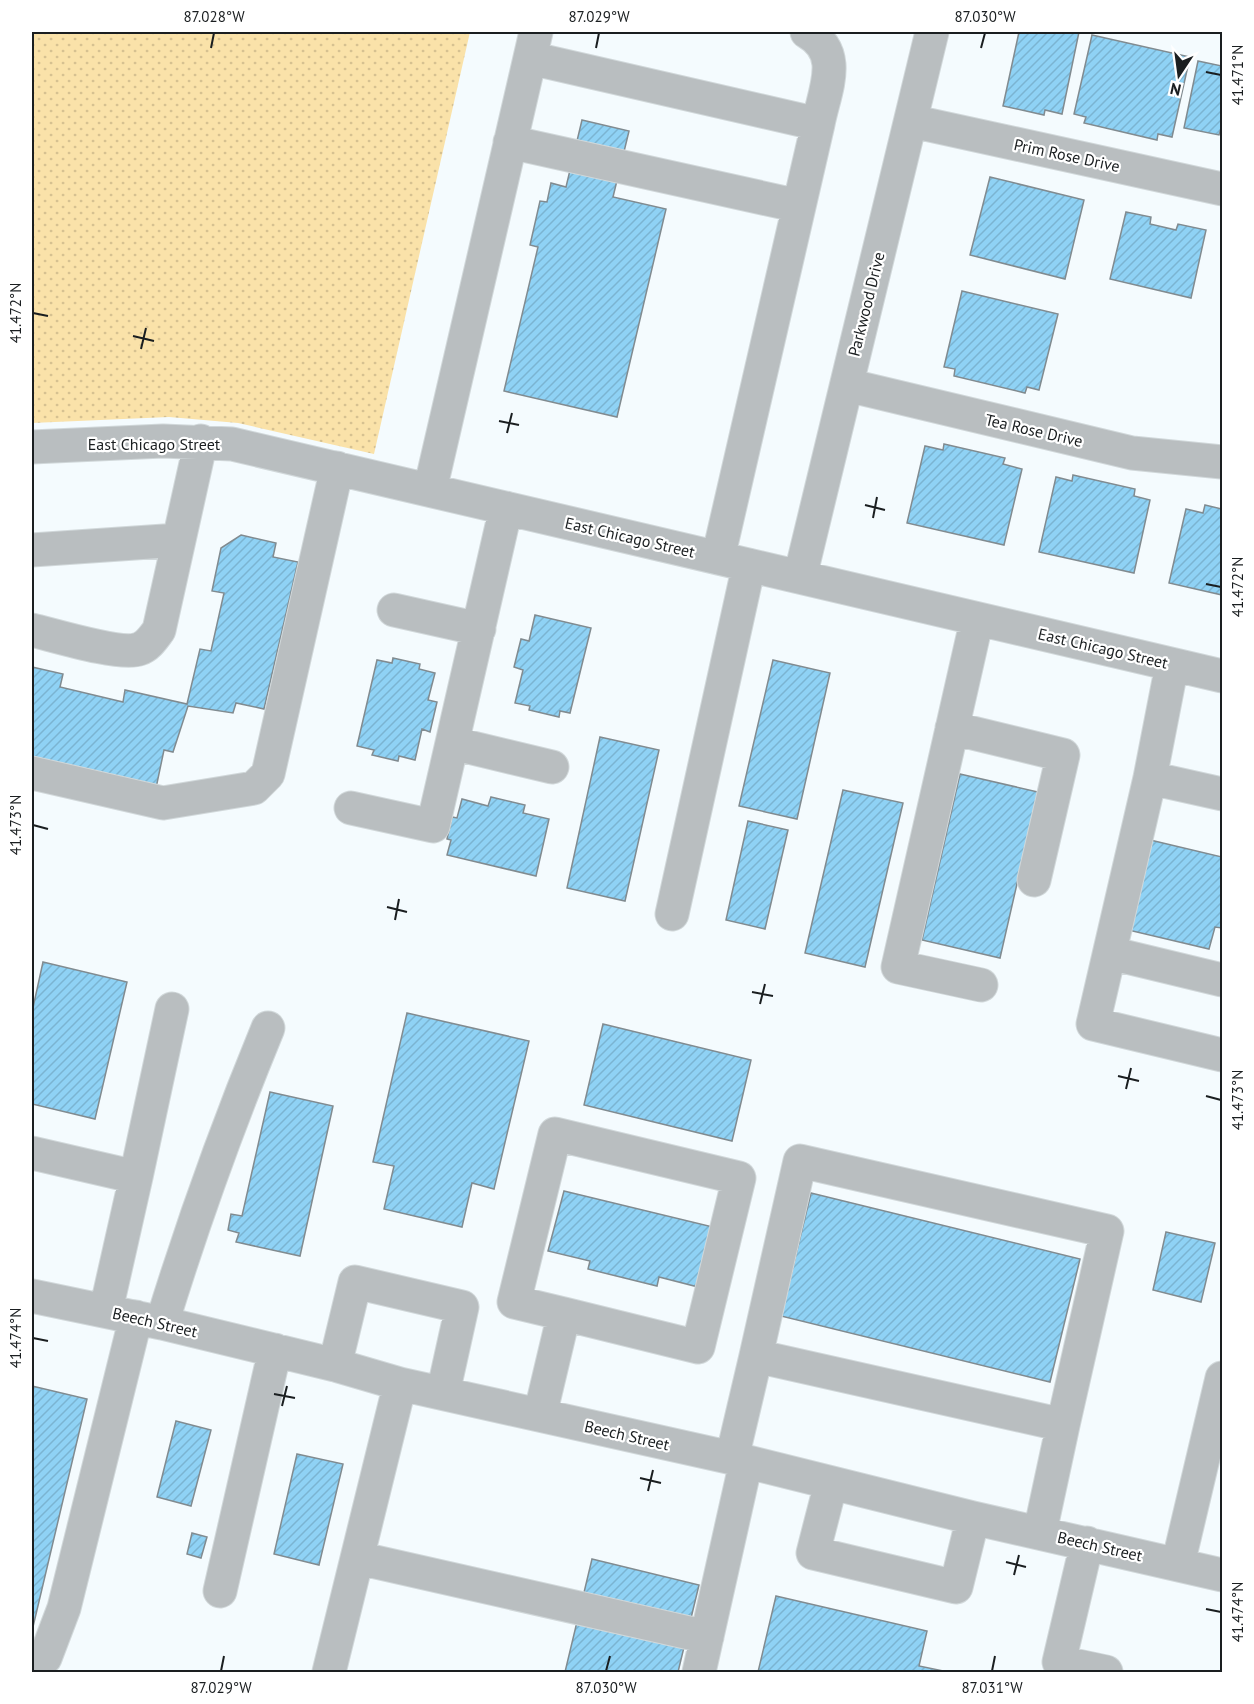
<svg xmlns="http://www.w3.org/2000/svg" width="1254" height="1704" font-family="'PT Sans',sans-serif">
	<defs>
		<pattern id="grass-dots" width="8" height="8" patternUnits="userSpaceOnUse" patternTransform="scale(1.5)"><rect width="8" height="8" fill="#fae2a9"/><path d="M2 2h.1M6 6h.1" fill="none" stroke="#d6c191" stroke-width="1.8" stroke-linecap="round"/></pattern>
		<pattern id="building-hatch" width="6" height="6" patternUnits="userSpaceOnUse" patternTransform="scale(1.5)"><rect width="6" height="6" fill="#8fd2f5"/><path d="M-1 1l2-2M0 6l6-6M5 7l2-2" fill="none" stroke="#7bb4d2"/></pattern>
	</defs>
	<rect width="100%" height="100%" fill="#f4fbfe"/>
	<path fill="url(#grass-dots)" d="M32 32H470L374 454 238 423 169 417 32 423Z"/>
	<path fill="url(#building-hatch)" stroke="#818b90" stroke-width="1.5" d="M1019 32H1079L1062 114 1045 110 1044 115 1003 106Z
		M1092 35 1190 57 1172 137 1158 134 1157 140 1084 123 1086 117 1074 114Z
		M1198 61 1222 66V125L1219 135 1184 128Z
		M582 120 629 131 613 197 666 209 617 417 504 391 538 247 530 245 540 201 547 202 551 183 566 187Z
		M990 177 1084 200 1065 279 970 255Z
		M1126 212 1151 217 1150 224 1176 230 1178 224 1206 230 1191 298 1110 279Z
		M962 291 1058 314 1039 390 1027 387 1025 393 954 376 955 369 944 367Z
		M944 444 1005 458 1003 464 1022 469 1004 545 907 523 925 446 943 450Z
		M1073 475 1135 489 1134 496 1150 500 1134 573 1039 552 1056 477 1072 481Z
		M1205 505 1222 509V595L1169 583 1186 509 1203 513Z
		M241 535 276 543 273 557 298 562 264 709 236 703 233 713 188 706 173 752 164 750 156 788 32 759V667L63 674 60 687 123 702 125 690 187 704 200 649 211 651 224 593 212 591 221 548Z
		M535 615 591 628 570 713 560 711 559 717 529 710 530 706 515 703 523 670 514 667 521 639 529 641Z
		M393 658 420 664 419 669 435 673 428 700 437 702 430 732 422 729 415 760 399 756 398 761 372 755 374 750 357 746 377 660 392 663Z
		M773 660 830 673 797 819 739 806Z
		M600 737 659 750 625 901 567 888Z
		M960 774 1038 792 1000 958 922 940Z
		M843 790 903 803 865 967 805 953Z
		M491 797 525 805 523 813 549 819 536 876 447 855 451 840 447 839 452 817 457 818 462 799 488 806Z
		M748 821 788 830 765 929 726 920Z
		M1146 839 1222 857V928L1215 927 1209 949 1124 929Z
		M43 962 127 982 95 1119 32 1104V1012Z
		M407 1013 529 1041 494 1189 472 1183 462 1227 384 1209 394 1166 373 1162Z
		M603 1024 751 1060 732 1141 584 1105Z
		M270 1092 333 1106 300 1256 236 1242 239 1233 228 1230 231 1214 242 1216Z
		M564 1191 717 1228 702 1288 659 1277 657 1286 588 1269 590 1261 548 1251Z
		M811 1193 1080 1259 1050 1382 781 1316Z
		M1166 1232 1215 1243 1201 1302 1153 1290Z
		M32 1386 87 1399 32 1631Z
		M176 1421 211 1430 191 1506 157 1497Z
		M297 1454 343 1464 319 1565 274 1554Z
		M192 1533 207 1537 201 1558 187 1554Z
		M592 1559 699 1585 678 1672H565Z
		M776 1596 927 1631 919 1666 948 1672H758Z"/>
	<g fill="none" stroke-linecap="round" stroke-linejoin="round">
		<defs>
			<path id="minor" d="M807 32C844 53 825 89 818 124
				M530 58 536 32
				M911 121 1222 189
				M510 142 799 206
				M847 385 1132 453 1222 462
				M32 447 163 441 232 444 1222 676
				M430 490 530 58 818 124 718 558
				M32 550 179 540
				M800 577 932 32
				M394 610 479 629
				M977 619 898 967 981 985
				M32 630C53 635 121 656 139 649 148 646 153 638 159 630L201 441
				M1172 665 1150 778 1093 1024 1222 1055
				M952 728 1063 755 1034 880
				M452 743 552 767
				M32 773 163 803 254 788 268 774 337 468
				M1150 778 1222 794
				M351 808 433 826 506 508
				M672 914 749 565
				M1110 953 1222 980
				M32 1153 136 1177 106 1310
				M136 1177 172 1009
				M32 1296 162 1323 335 1365 400 1384 732 1458 973 1518 1222 1575
				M162 1323C193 1222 228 1125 268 1028
				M756 1356 800 1161 1107 1231 1063 1425
				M335 1365 355 1282 462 1307 443 1393
				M540 1415 564 1314 698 1347 739 1178 555 1134 514 1302 564 1314
				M732 1458 756 1356 1063 1425 1040 1532
				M831 1483 813 1553 956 1587 973 1518
				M1087 1543 1059 1662 1106 1672
				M358 1558 707 1637
				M1178 1564 1222 1378
				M220 1591 275 1350
				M32 1669 45 1658 64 1608 136 1317
				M329 1672 400 1384
				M699 1672 746 1462"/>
		</defs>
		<use href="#minor" stroke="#d1d8da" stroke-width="35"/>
		<use href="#minor" stroke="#b9bec0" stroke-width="33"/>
	</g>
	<path fill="none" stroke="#1a1e20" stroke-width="2" d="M211 48 214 33M596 48 599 33M981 48 985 33M1206 72 1221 75M33 313 48 316M133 336 154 341M141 349 146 328M499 421 519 425M507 433 512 413M865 505 885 510M873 518 877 497M1206 584 1221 587M33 825 48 829M387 907 407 912M395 920 399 899M752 992 773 996M760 1004 765 984M1118 1076 1139 1081M1126 1089 1131 1068M1206 1096 1221 1100M33 1338 48 1341M274 1394 295 1398M282 1406 287 1386M640 1478 661 1483M648 1491 653 1470M1006 1562 1026 1567M1014 1575 1019 1555M1206 1609 1221 1612M221 1671 224 1656M606 1671 610 1656M992 1671 995 1656"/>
	<g text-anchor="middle" stroke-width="4.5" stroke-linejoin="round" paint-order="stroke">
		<g font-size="16" fill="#1a1e20" stroke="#fff">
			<text transform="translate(1067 155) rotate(12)" y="6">Prim Rose Drive</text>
			<text transform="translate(866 304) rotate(-76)" y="6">Parkwood Drive</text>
			<text transform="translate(1034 430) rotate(13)" y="6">Tea Rose Drive</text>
			<text x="154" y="450">East Chicago Street</text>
			<text transform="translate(630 537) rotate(13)" y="6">East Chicago Street</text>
			<text transform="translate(1103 648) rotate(13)" y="6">East Chicago Street</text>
			<text transform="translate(155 1322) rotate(13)" y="6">Beech Street</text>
			<text transform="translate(627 1435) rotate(13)" y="6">Beech Street</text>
			<text transform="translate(1100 1546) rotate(13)" y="6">Beech Street</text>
		</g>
	</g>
	<rect width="1254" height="1704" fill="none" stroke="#ffffff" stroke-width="66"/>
	<g transform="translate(1179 75) rotate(193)" stroke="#ffffff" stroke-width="4.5" paint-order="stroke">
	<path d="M0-4.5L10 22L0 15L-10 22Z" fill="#1a1e20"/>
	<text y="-9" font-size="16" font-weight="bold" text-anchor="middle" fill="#1a1e20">N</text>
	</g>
	<rect x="33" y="33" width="1188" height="1638" fill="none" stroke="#1a1e20" stroke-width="2"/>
	<g font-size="15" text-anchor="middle" fill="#1a1e20">
		<text x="214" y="22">87.028°W</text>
		<text x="599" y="22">87.029°W</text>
		<text x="985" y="22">87.030°W</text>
		<text transform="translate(1238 75) rotate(-90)" y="5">41.471°N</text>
		<text transform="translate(16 313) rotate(-90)" y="5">41.472°N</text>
		<text transform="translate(1238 587) rotate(-90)" y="5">41.472°N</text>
		<text transform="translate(16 825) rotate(-90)" y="5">41.473°N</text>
		<text transform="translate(1238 1100) rotate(-90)" y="5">41.473°N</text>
		<text transform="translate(16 1338) rotate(-90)" y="5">41.474°N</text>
		<text transform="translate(1238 1612) rotate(-90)" y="5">41.474°N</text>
		<text x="221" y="1693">87.029°W</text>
		<text x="606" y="1693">87.030°W</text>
		<text x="992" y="1693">87.031°W</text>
	</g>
</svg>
